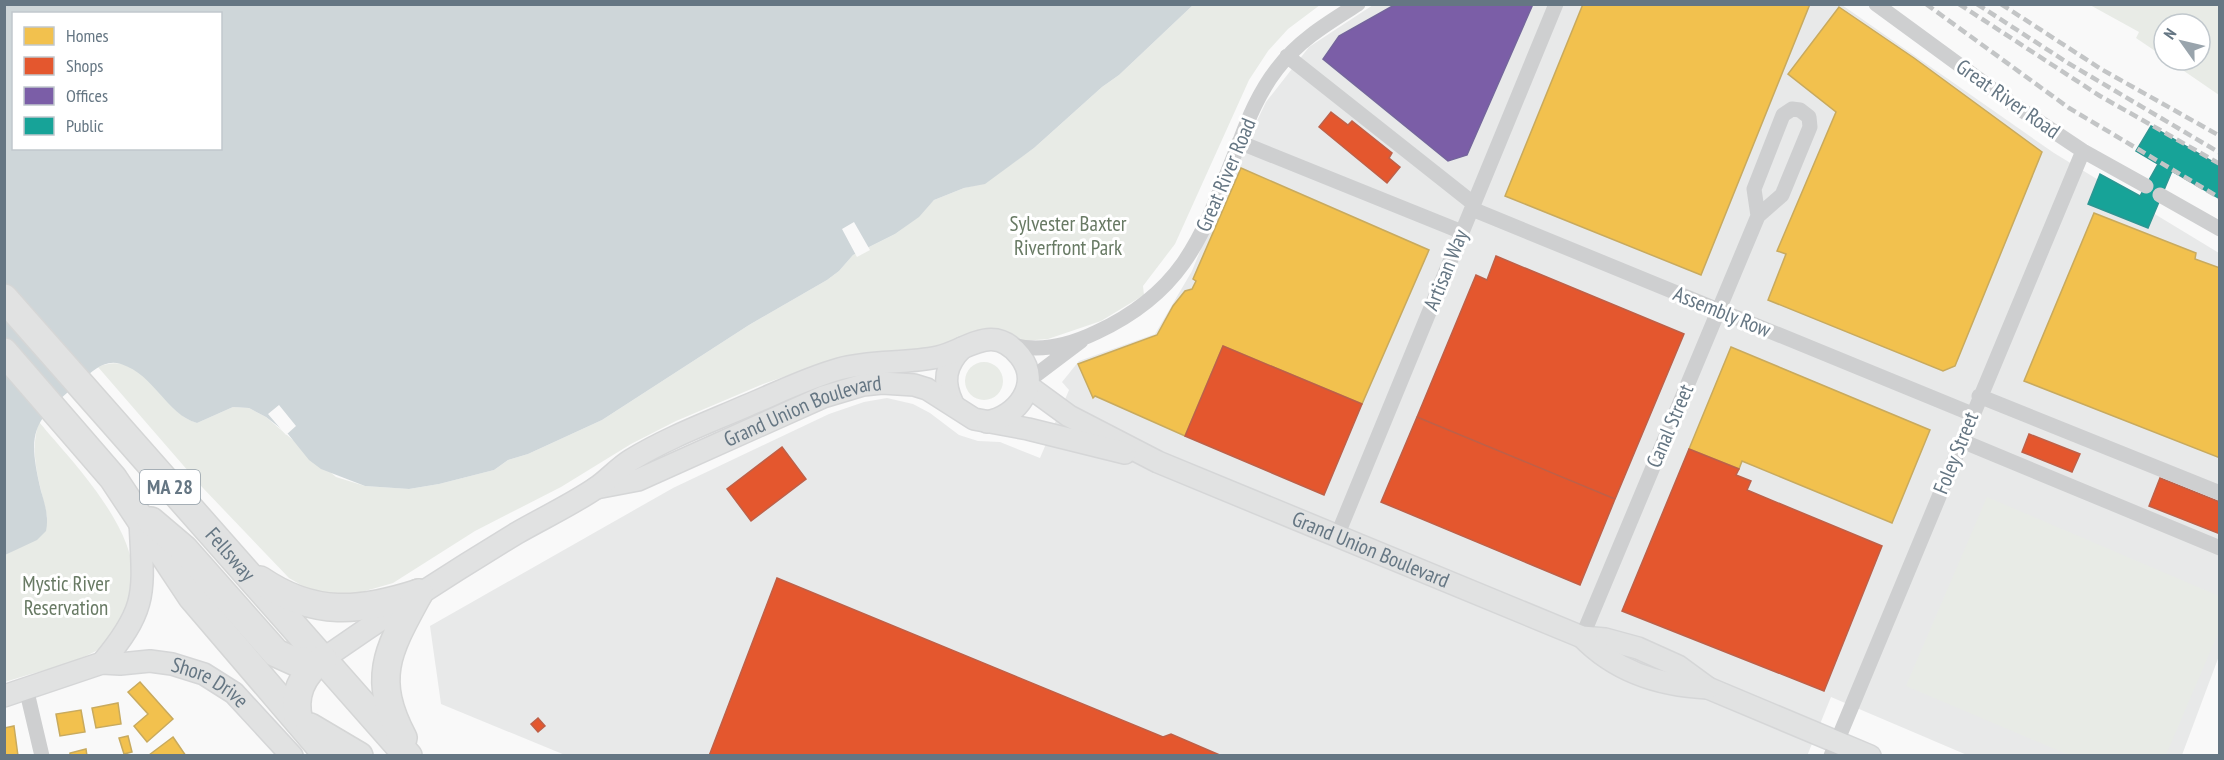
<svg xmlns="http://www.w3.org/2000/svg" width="2224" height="760" font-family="'PT Sans Narrow',sans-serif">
	<rect width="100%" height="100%" fill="#f9f9f9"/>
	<path fill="#e8e9e9" d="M1373 5H1842L2054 153 2219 253V656L2182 755H1967L1831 697 1807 756 565 755 441 704 430 626 673 488 829 414 864 402 887 398 913 404 930 413 959 435 978 441 1000 442 1040 458 1069 390 1062 382 1079 361 1155 334 1192 271 1230 177 1266 102 1309 47Z"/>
	<path fill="#e8ebe6" d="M1193 5H1320L1288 29 1268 51 1249 80 1175 244 1143 286 1144 295 1101 321 1048 339 1022 341 979 331 931 349 894 350 836 359 763 384 676 421 631 444 561 487 475 531 393 583 358 593 332 595 308 589 289 578 202 487 98 367C145 347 160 412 197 423L233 407 249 408 266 417 336 477 365 486 409 489 439 484 494 470 508 460 528 454 602 420 749 325 827 280 839 271 853 255 895 234 918 217 934 200 964 188 985 183 1034 148 1102 87 1119 75Z
		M2090 5H2219V95L2168 60H2200V24H2164V57L2136 38 2139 32Z
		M965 381a19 19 0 1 1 38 0a19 19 0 1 1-38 0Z
		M39 422C79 470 168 557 120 623 113 633 106 645 96 651 69 666 34 672 5 682V555L22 546 47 517C41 485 28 455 39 422Z
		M1987 497 2219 596V631L2166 755H2069L1906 686Z"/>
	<path fill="#ced6d9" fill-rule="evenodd" d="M5 5H1193L1119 75 1102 87 1034 148 985 184 964 188 934 200 919 217 895 234 853 255 839 271 827 280 749 325 602 420 528 454 508 460 494 470 439 484 409 489 365 486 321 469 309 460 288 434 266 417 249 408 233 407 197 423C166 414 155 375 121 364 104 359 93 371 81 381 34 421 26 428 41 491 45 504 49 518 46 531L37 540 5 555ZM14 14H220V148H14Z"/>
	<path fill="#f9f9f9" d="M854 222 870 250 857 257 842 229Z
		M279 405 296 426 286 435 268 414Z"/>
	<path fill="#f2c14e" stroke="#c8aa5e" stroke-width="1.5" d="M1583 4H1810L1701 275 1505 196Z
		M1839 7 1914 58 2042 152 1955 366 1943 371 1768 300 1786 254 1777 251 1836 112 1788 74Z
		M1241 168 1429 250 1362 404 1223 346 1185 436 1095 396 1093 398 1078 364 1157 335 1173 306 1185 291 1192 289 1196 281 1193 279Z
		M2094 213 2196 253 2195 259 2220 268V458L2024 381Z
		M1731 347 1930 430 1892 523 1742 461 1739 469 1689 449Z
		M140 682 173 719 147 742 134 726 148 714 128 692Z
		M118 703 121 724 96 728 92 708Z
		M81 710 85 732 60 736 56 714Z
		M14 726 18 756H4V728Z
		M128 736 132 752 124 754 119 738Z
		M173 737 186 756H150L149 755Z
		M86 749 87 756H70V753Z"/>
	<path fill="#e4572e" stroke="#be6048" stroke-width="1.5" d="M1331 112 1348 125 1352 121 1392 153 1389 158 1400 167 1387 183 1319 127Z
		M1496 256 1684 334 1615 499 1417 417 1476 275 1487 280Z
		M1223 346 1362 404 1324 495 1185 436Z
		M1417 417 1615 499 1580 585 1381 502Z
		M2029 434 2080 454 2072 472 2022 452Z
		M782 447 806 479 751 521 727 489Z
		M1689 449 1739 469 1736 475 1751 481 1747 490 1882 546 1824 691 1622 611Z
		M2160 478 2220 502V534L2149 506Z
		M777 578 1163 737 1171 734 1222 756H709Z
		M538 718 545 726 538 732 531 724Z"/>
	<path fill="#7b5ea7" stroke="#74659c" stroke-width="1.5" d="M1396 4H1533L1467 155 1448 161 1323 59 1339 36Z"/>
	<path fill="#17a398" stroke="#2e9692" stroke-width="1.5" d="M2151 126 2220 166V199L2172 171 2148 228 2088 204 2100 174 2140 196 2158 164 2136 151Z"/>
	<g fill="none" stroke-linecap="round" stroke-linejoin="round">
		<defs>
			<g id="secondary">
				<path id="s1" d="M1028 386 1069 416 1158 462 1582 637 1605 639 1638 648 1678 666 1708 688 1870 756"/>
				<path d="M953 404C942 382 945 365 962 348"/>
				<path id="s2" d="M596 488 638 480 823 397 863 385 882 383 914 385 927 389 974 419 1028 429 1125 453"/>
				<path d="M1582 637C1616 672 1660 686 1708 688"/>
				<path d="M323 659C386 615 451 573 517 533 543 518 571 505 596 488 608 480 618 468 631 460 667 438 707 423 746 406 777 393 807 378 839 369 871 360 905 364 938 357 968 350 993 322 1020 356 1042 384 1017 417 987 422"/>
				<path d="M102 663C150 606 143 591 140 520"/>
				<path id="s3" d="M4 696 102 663 120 664 150 661 172 664 204 674 234 693 292 756"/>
			</g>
			<g id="highway">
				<path id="s4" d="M4 298 408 756"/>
				<path d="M4 352 113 478 192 597 328 756"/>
				<path d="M151 521 184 549 276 653 296 662 323 659"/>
				<path d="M260 580C314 617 360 612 419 593"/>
				<path d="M299 721C292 695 302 674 323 659"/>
				<path d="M310 727 359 756"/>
				<path d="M403 738C371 677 388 650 419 593"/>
			</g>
		</defs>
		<use href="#secondary" stroke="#d5d6d7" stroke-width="24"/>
		<use href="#highway" stroke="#d5d6d6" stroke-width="30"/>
		<path stroke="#cecfd0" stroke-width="15" d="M1876 4 2014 105 2083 151 2146 186
			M1287 56 1474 204
			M1239 142 1462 232
			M2160 195 2220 229
			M1472 209 1972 414
			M1009 344C1038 353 1070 345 1097 332 1187 290 1203 233 1238 146 1248 119 1259 92 1277 69 1299 40 1328 23 1358 4
			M1028 381 1081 341
			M1979 396 2220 493
			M1962 441 2220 548
			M1337 536 1556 4
			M1582 637 1758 216 1782 195 1810 127 1809 117 1800 110 1792 109 1783 115 1754 189 1758 216
			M26 688 42 756
			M1831 756 2083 151"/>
		<use href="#secondary" stroke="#e1e2e2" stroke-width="21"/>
		<use href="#highway" stroke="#e1e2e2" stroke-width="27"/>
		<path stroke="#c3c5c6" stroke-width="4.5" stroke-dasharray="9 4.5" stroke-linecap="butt" d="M1926 4 2069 108 2220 198
			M1959 4 2100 96 2220 164
			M1977 4 2068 63 2220 153
			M2001 4 2101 69 2220 136"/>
	</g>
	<g text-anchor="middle" stroke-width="6" stroke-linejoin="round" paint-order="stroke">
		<rect fill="#fff" stroke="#939fa8" stroke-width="1.5" x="140" y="470" width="60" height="34" rx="4.5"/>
		<g font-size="20" font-weight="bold" fill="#657683">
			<text x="170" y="494">MA 28</text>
		</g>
		<g font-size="21" fill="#657683" stroke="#fff">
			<text transform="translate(2008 99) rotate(35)" y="7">Great River Road</text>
			<text transform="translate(1226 175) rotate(-67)" y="7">Great River Road</text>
			<text transform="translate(1446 270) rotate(-68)" y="7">Artisan Way</text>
			<text transform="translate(1722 312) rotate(22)" y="7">Assembly Row</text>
			<text dy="7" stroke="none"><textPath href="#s2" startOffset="222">Grand Union Boulevard</textPath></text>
			<text transform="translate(1670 426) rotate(-67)" y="7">Canal Street</text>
			<text transform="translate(1956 453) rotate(-68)" y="7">Foley Street</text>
			<text dy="7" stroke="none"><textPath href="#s1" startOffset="381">Grand Union Boulevard</textPath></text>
			<text dy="7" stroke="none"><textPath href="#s4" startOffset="342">Fellsway</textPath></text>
			<text dy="7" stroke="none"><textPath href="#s3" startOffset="216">Shore Drive</textPath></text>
		</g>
		<g font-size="21" fill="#687a64" stroke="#fff">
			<text x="1068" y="231">Sylvester Baxter<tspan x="1068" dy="24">Riverfront Park</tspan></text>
			<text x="66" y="591">Mystic River<tspan x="66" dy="24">Reservation</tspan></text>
		</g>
	</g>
	<rect width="2224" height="760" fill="none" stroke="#657683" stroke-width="12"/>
	<rect x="12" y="12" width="210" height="138" fill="#ffffff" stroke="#c1c8cd" stroke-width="1.5"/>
	<rect x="24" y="27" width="30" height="18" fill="#f2c14e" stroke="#c1c8cd" stroke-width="1.5"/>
	<text x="66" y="42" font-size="18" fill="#657683">Homes</text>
	<rect x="24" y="57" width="30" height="18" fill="#e4572e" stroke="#c1c8cd" stroke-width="1.5"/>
	<text x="66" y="72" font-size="18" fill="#657683">Shops</text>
	<rect x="24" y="87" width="30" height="18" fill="#7b5ea7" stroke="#c1c8cd" stroke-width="1.5"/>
	<text x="66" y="102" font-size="18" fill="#657683">Offices</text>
	<rect x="24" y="117" width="30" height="18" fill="#17a398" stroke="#c1c8cd" stroke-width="1.5"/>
	<text x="66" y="132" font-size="18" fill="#657683">Public</text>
	<g transform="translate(2182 42) rotate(304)"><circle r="28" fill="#ffffff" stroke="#c1c8cd" stroke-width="1.5"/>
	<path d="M0-4.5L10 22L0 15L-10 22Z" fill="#99a4ac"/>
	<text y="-9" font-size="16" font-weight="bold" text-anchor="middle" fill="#657683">N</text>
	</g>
</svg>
